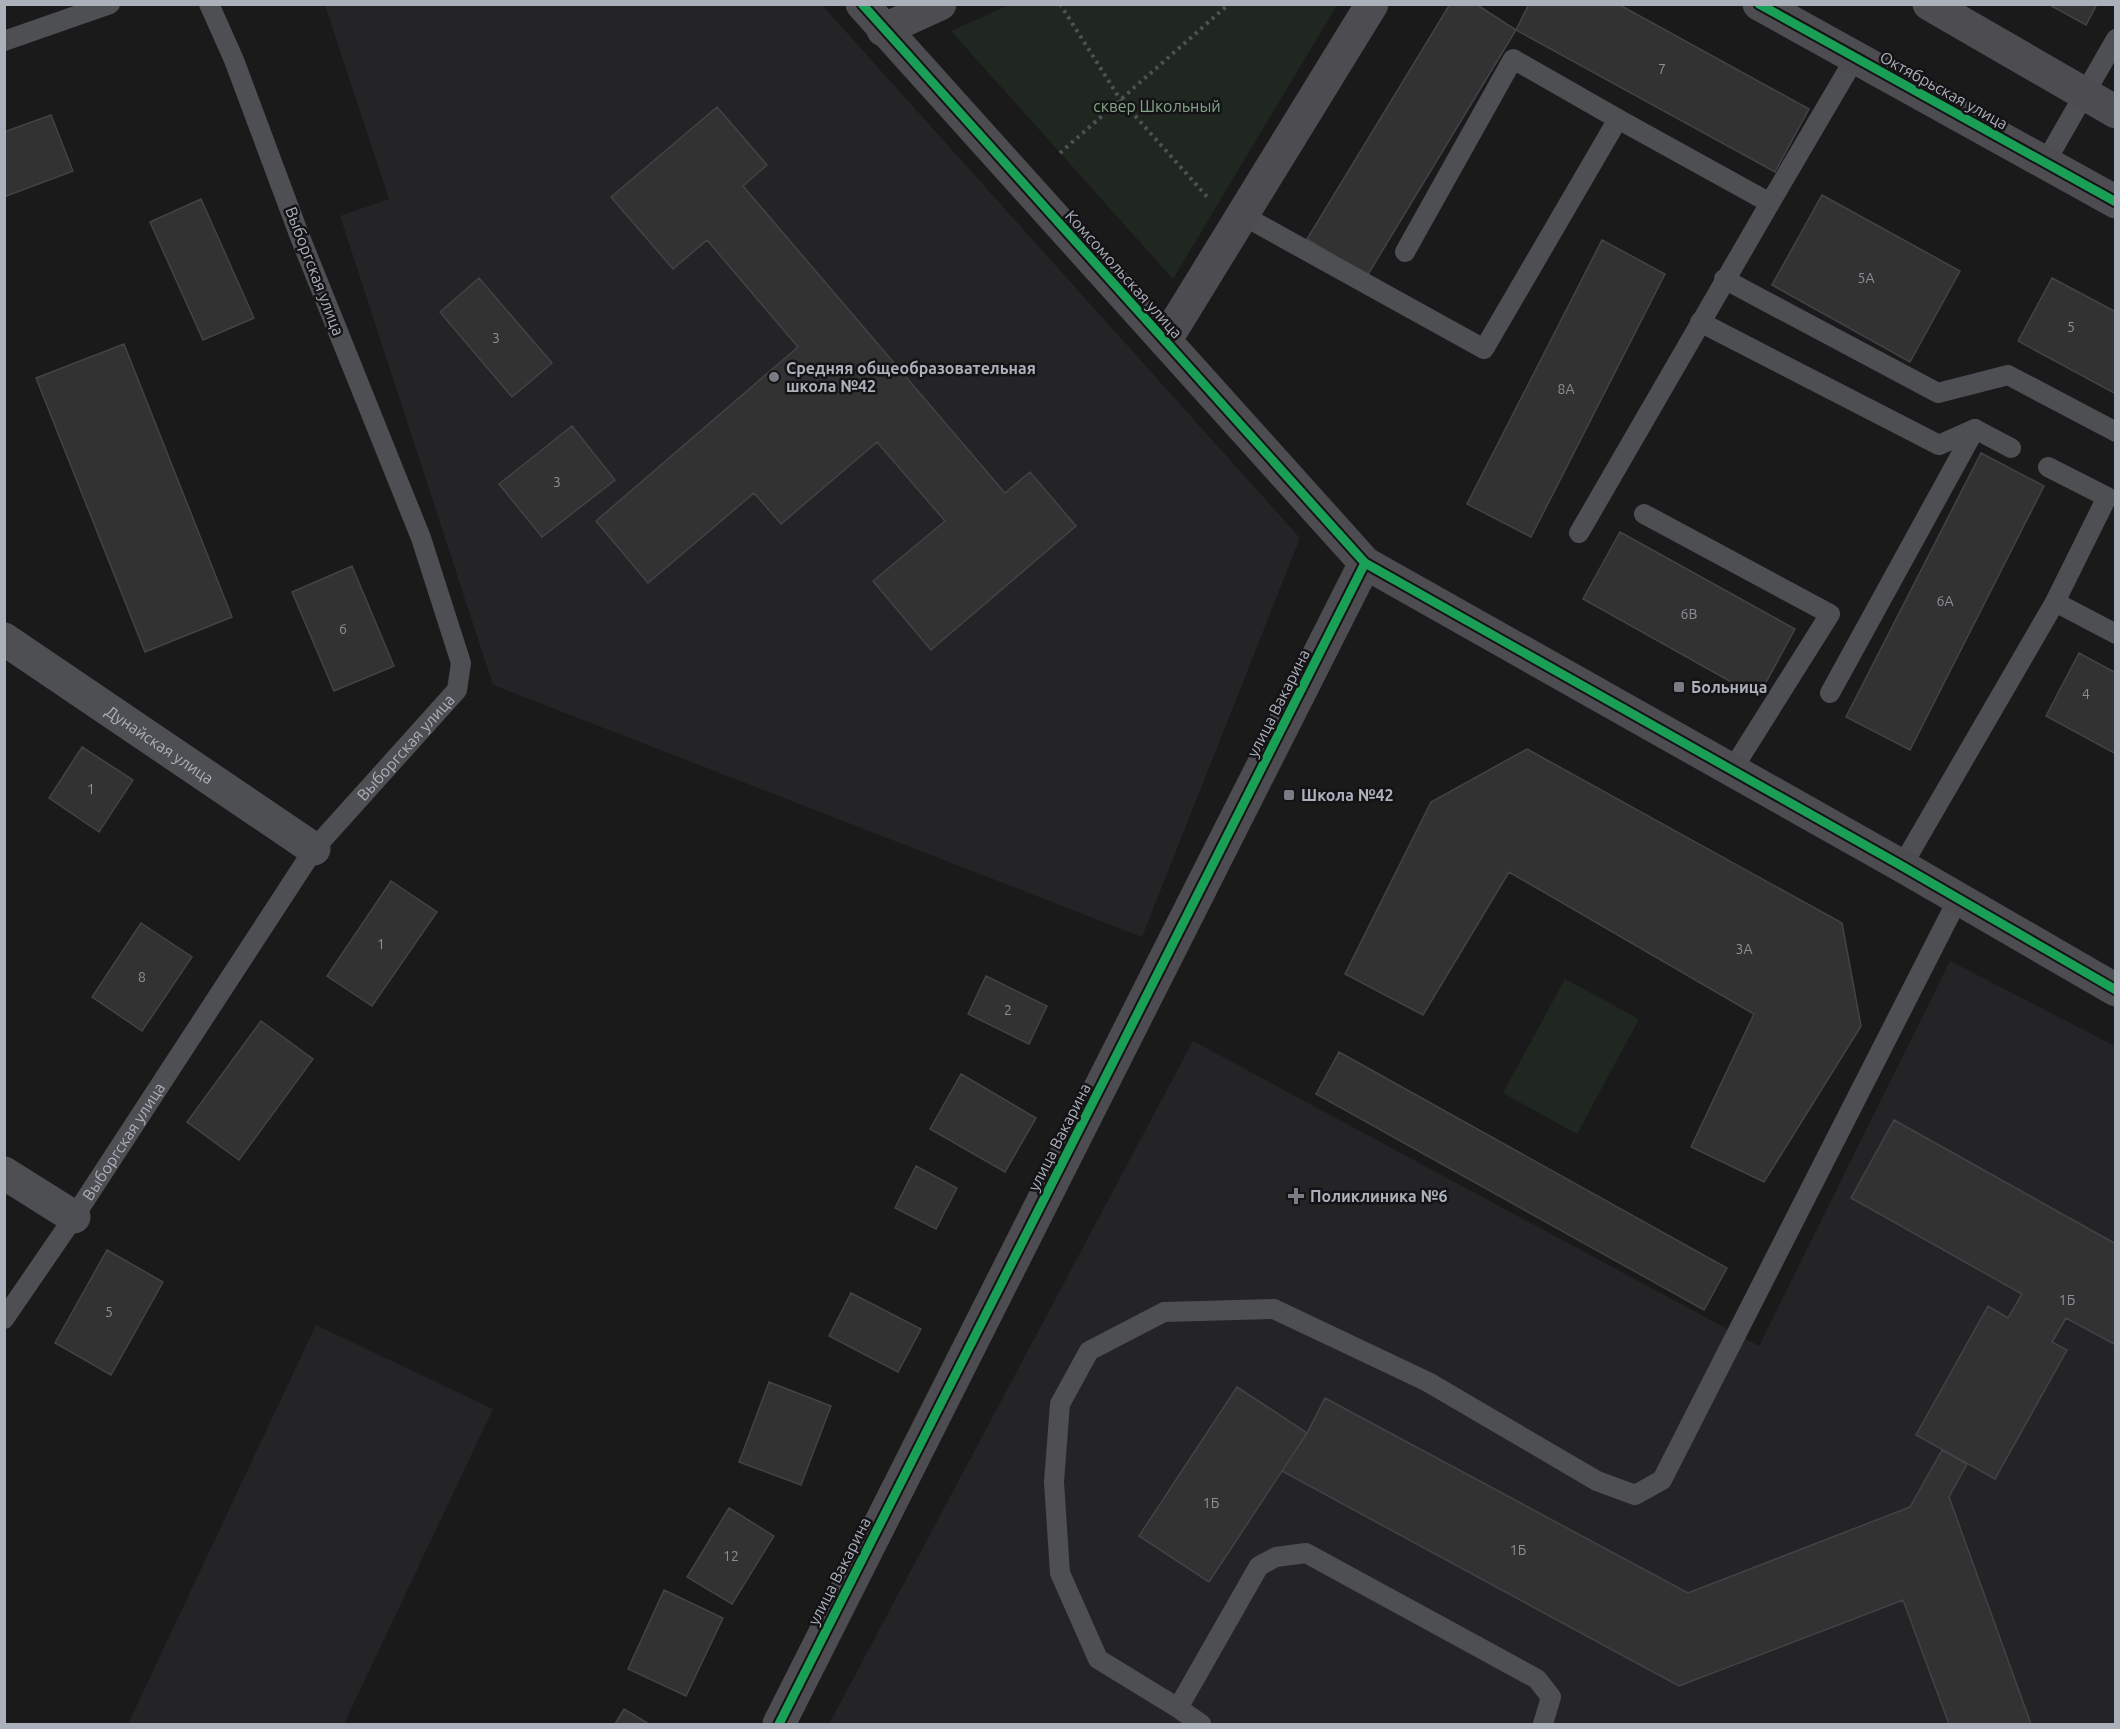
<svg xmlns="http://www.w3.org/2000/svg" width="2120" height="1729" font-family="Ubuntu,sans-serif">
	<rect width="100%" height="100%" fill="#1a1a1a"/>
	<path fill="#242426" d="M325 5H822L1300 538 1142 937 493 685 340 216 389 199Z
		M1950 961 2115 1046V1724H829L1193 1041 1759 1346Z
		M316 1325 493 1409 344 1724H128Z"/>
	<path fill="#202721" d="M1011 4H1337V5L1173 279 951 31Z
		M1565 979 1639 1019 1577 1134 1503 1093Z"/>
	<path fill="#323232" stroke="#424346" stroke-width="1.5" d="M1450 4H1476L1516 30 1367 276 1307 239Z
		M1529 4H1618L1809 109 1775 172 1516 30Z
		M2048 4H2097L2086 25Z
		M717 107 767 165 743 186 1005 493 1030 472 1076 526 931 650 873 581 945 521 877 442 781 524 754 493 648 583 596 521 798 347 707 240 673 269 611 197Z
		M51 115 73 171 4 197V132Z
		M1822 195 1960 271 1910 362 1772 285Z
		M201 199 254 318 203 340 150 222Z
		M1602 240 1665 274 1531 537 1467 504Z
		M479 278 552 363 512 397 440 312Z
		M2052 278 2116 312V394L2018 341Z
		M124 344 232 617 145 652 36 378Z
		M572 426 615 480 542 537 499 484Z
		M1981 453 2044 486 1910 750 1846 717Z
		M1620 532 1795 629 1758 697 1583 599Z
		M352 566 394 666 334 691 292 592Z
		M2079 653 2116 673V754L2046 716Z
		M82 747 133 780 99 832 49 798Z
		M1527 749 1842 923 1861 1026 1764 1182 1691 1147 1754 1014 1509 872 1423 1015 1345 974 1431 802Z
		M391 881 437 912 372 1006 327 976Z
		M141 923 192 957 142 1031 92 997Z
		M986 976 1047 1006 1029 1044 968 1014Z
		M261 1021 313 1059 239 1160 187 1122Z
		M1339 1052 1727 1268 1704 1310 1316 1094Z
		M961 1074 1036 1118 1005 1172 930 1129Z
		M1894 1120 2116 1244V1345L2066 1318 2052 1342 2067 1350 1995 1479 1916 1435 1988 1306 2008 1318 2022 1294 1851 1198Z
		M916 1166 957 1188 936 1229 895 1208Z
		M107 1250 163 1282 111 1375 55 1343Z
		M851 1293 921 1329 898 1372 829 1336Z
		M769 1382 831 1406 801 1485 739 1462Z
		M1237 1387 1307 1433 1209 1582 1139 1536Z
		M1325 1398 1688 1593 1910 1507 1942 1450 1967 1464 1949 1497 2031 1724H1949L1903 1600 1679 1686 1282 1471 1307 1433Z
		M729 1508 774 1536 732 1604 687 1577Z
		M664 1590 723 1618 686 1696 628 1669Z
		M624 1709 649 1724H615Z"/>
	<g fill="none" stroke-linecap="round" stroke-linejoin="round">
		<path stroke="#505154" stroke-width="4" stroke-dasharray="3 4.5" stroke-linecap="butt" d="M1060 4 1120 99 1209 199
			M1060 153 1229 4"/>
		<g stroke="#4e4f53" stroke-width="20">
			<path d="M4 41 110 4"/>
			<path d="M2045 163 2116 39"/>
			<path d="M1242 215 1484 349 1618 119 1770 203 1855 58"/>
			<path d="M1405 252 1513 59 1618 119"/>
			<path d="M1724 279 1938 393 2008 375 2116 432"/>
			<path d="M1700 322 1939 445 1975 429 2011 448"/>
			<path d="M2048 467 2107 497 2055 602"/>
			<path d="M1644 514 1830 614 1732 770"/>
			<path d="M1579 533 1770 203"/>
			<path d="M1830 693 1975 429"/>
			<path d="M1902 866 2055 602 2116 634"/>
			<path id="s1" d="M4 1319 74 1217 314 849 457 690 461 663 421 538 300 237 234 60 209 4"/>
			<path d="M1178 1708 1259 1566 1276 1557 1306 1553 1537 1679 1551 1697 1543 1724"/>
			<path d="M1201 1724 1178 1708 1098 1659 1060 1573 1054 1482 1060 1404 1089 1351 1164 1312 1274 1309 1428 1382 1597 1481 1635 1495 1662 1480 1958 899"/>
		</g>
		<g stroke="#4e4f53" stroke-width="33">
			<path id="s2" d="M4 639 314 849"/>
			<path d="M4 1173 74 1217"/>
		</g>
		<path stroke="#4d4d51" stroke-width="33" d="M862 4 1365 563 1902 866 2116 990
			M1759 4 2116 202
			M1929 4 2116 112
			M883 30 940 4
			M1165 341 1372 4
			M779 1724 1365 563"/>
		<defs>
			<path id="cycleway" d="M862 4 1365 563 1902 866 2116 990
				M1759 4 2116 202
				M779 1724 1365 563"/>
		</defs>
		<use href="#cycleway" stroke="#141416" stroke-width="13"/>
		<use href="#cycleway" stroke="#1a9f57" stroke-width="9"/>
	</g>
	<g fill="#797c82" stroke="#141416" stroke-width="2">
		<circle cx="774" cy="377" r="6"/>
		<rect x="1673" y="681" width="12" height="12" rx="3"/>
		<rect x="1283" y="789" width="12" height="12" rx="3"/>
		<path d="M1293 1187h6v6h6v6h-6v6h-6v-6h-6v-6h6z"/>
	</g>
	<g text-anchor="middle" stroke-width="5" stroke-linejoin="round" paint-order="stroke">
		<g font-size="14" fill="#8e9098">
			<text x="1662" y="74">7</text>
			<text x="1866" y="283">5А</text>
			<text x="2071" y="332">5</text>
			<text x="496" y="343">3</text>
			<text x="1566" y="394">8А</text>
			<text x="557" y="487">3</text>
			<text x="1945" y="606">6А</text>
			<text x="1689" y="619">6В</text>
			<text x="343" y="634">6</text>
			<text x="2086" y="699">4</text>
			<text x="91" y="794">1</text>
			<text x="381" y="949">1</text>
			<text x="1744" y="954">3А</text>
			<text x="142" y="982">8</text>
			<text x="1008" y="1015">2</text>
			<text x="2067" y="1305">1Б</text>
			<text x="109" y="1317">5</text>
			<text x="1211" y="1508">1Б</text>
			<text x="1518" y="1555">1Б</text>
			<text x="731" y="1561">12</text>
		</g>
		<g font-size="16" fill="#acb0ba" stroke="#141416">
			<text transform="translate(1944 90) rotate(29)" y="6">Октябрьская улица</text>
			<text transform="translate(315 271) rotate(69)" y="6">Выборгская улица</text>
			<text transform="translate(1124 274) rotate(48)" y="6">Комсомольская улица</text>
			<text transform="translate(1278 703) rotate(-63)" y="6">улица Вакарина</text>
			<text dy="6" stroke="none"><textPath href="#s2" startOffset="188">Дунайская улица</textPath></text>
			<text dy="6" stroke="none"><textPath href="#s1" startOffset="700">Выборгская улица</textPath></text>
			<text transform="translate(1059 1137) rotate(-63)" y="6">улица Вакарина</text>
			<text dy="6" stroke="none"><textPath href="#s1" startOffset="214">Выборгская улица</textPath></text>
			<text transform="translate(839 1571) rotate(-63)" y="6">улица Вакарина</text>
		</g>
		<g font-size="16" fill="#84a487" stroke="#141416">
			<text x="1157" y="112">сквер Школьный</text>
		</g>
		<g font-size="16" font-weight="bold" fill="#acb0ba" stroke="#141416" text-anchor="start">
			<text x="786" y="374">Средняя общеобразовательная<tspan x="786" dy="18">школа №42</tspan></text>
			<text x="1691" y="693">Больница</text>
			<text x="1301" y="801">Школа №42</text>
			<text x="1310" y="1202">Поликлиника №6</text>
		</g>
	</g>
	<rect width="2120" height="1729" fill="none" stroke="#acb0ba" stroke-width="12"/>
</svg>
